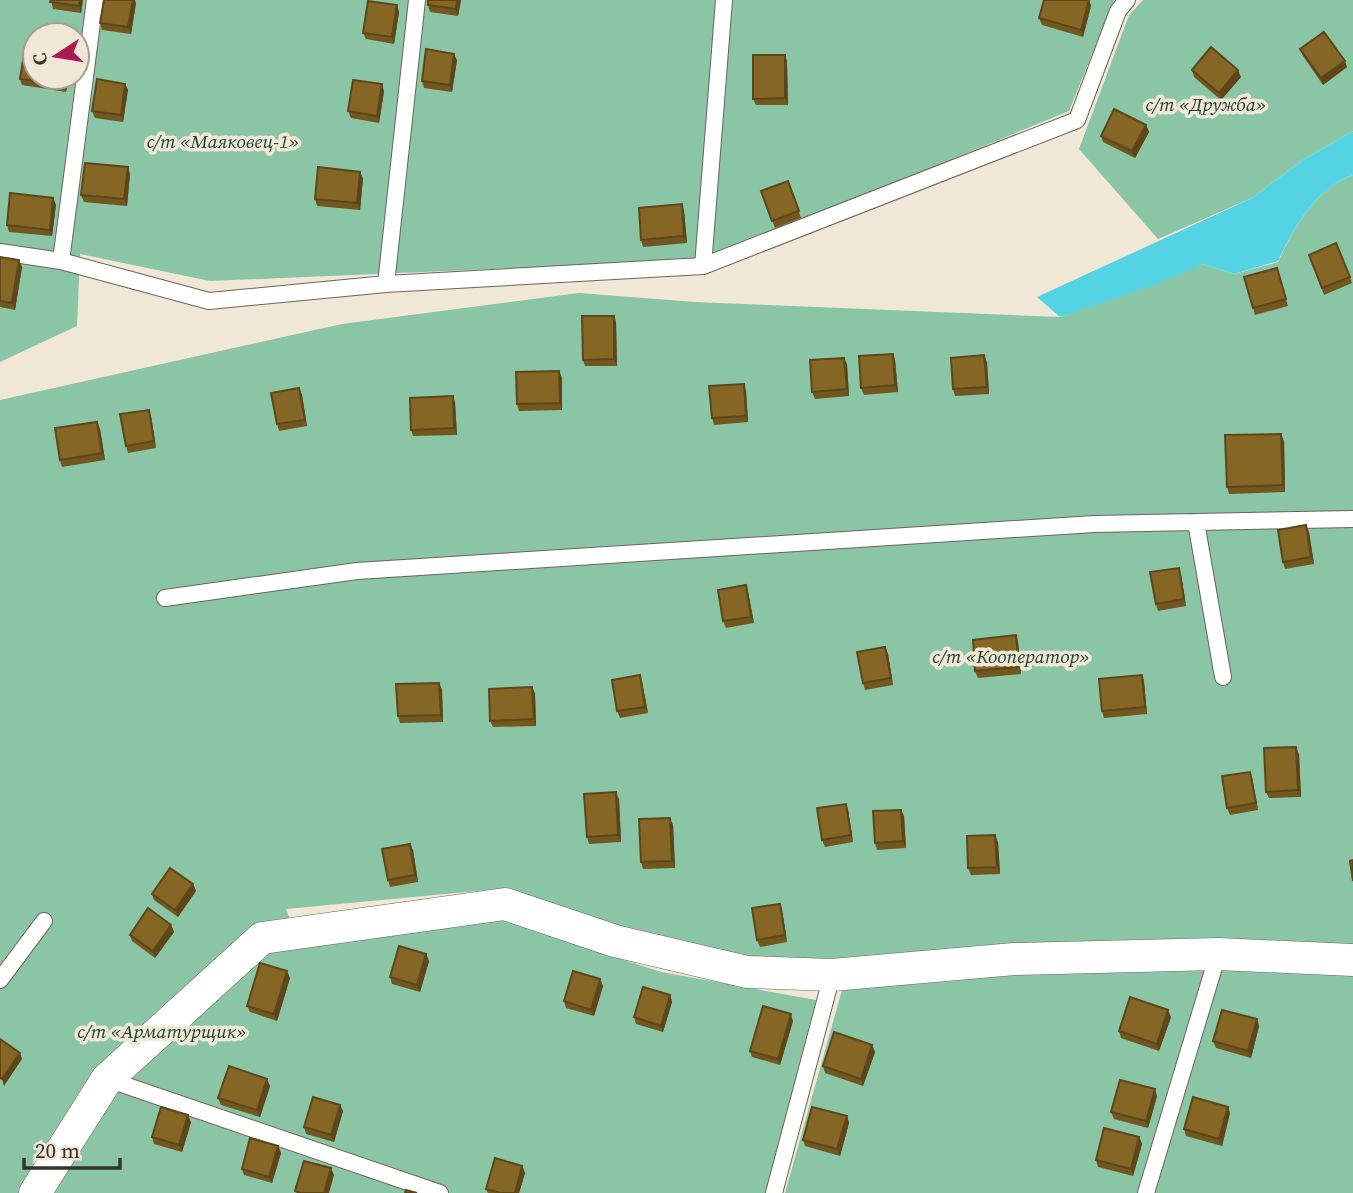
<svg xmlns="http://www.w3.org/2000/svg" width="1353" height="1193" font-family="'Source Serif 4',serif">
	<rect width="100%" height="100%" fill="#f1e7d6"/>
	<path fill="#8ac5a5" fill-rule="evenodd" d="M0 0H1114L1069 111 707 260 210 281 80 254 77 326 0 362ZM35 35H77V77H35Z
		M1143 0H1353V131L1303 160 1252 198 1158 239 1079 149 1129 15Z
		M1353 175V1193H785L851 958 745 961 620 935 509 888 286 909 299 943 502 920 661 972 816 1000 766 1193H0V400L342 324 579 293 695 302 1060 317 1203 264 1234 274 1278 262C1294 228 1316 187 1353 175Z"/>
	<path fill="#53d3e3" d="M1353 131V175C1316 187 1294 228 1278 261L1234 274 1203 264 1160 283 1060 317 1037 297 1252 198 1303 160Z"/>
	<g fill="none" stroke-linecap="round" stroke-linejoin="round">
		<defs>
			<path id="lane" d="M0 252 61 261 209 301 386 284 703 266 1077 120 1118 11 1127 0
				M61 261 95 0
				M703 266 724 0
				M386 284 417 0
				M1196 522 1223 677
				M165 598 357 571 1094 524 1353 519
				M0 980 44 921
				M107 1079 440 1193
				M774 1193 832 975
				M1146 1193 1218 954"/>
			<path id="street" d="M35 1193 107 1079 262 938 505 904 615 941 747 972 832 975 1014 959 1218 954 1353 960"/>
		</defs>
		<use href="#lane" stroke="#6c6455" stroke-width="18"/>
		<use href="#street" stroke="#6c6455" stroke-width="33"/>
		<use href="#lane" stroke="#fff" stroke-width="16"/>
		<use href="#street" stroke="#fff" stroke-width="32"/>
	</g>
	<path fill="#725820" d="M51 0H83L81 13 53 9Z
		M428 0H461L458 16 430 12 428 5Z
		M1044 0H1089L1091 6 1083 37 1042 25 1039 18Z
		M136 3 131 34 102 30 100 23Z
		M399 12 394 44 366 39 363 33Z
		M1300 49 1347 67 1323 85 1303 56Z
		M785 55 787 62 788 105H756L753 99Z
		M457 60 452 92 424 88 422 81Z
		M1192 70 1241 77 1221 100 1194 77Z
		M69 77 66 92 22 85 20 79Z
		M125 84 128 90 123 122 95 118 92 111Z
		M384 91 379 123 351 118 348 111Z
		M1146 125 1149 132 1135 158 1103 142 1101 136Z
		M130 174 127 206 84 202 81 195Z
		M363 178 360 210 317 206 315 199Z
		M788 181 801 218 775 228 761 191Z
		M53 198 56 205 52 236 9 232 7 225Z
		M682 204 684 211 687 243 643 247 641 240Z
		M1309 255 1350 277 1352 283 1324 295Z
		M0 257 19 260 22 267 15 310 0 307Z
		M1277 268 1288 306 1255 315 1253 308Z
		M614 316 616 322 617 366H585L583 360Z
		M895 360 898 392 864 395 861 388Z
		M987 362 989 394 955 396 953 389Z
		M847 364 849 396 815 399 812 392Z
		M559 371 562 378V410L519 411 517 404Z
		M299 388 302 395 307 426 279 431 277 424Z
		M746 391 748 422 714 425 712 418Z
		M453 396 455 403 457 435 413 436 411 430Z
		M151 417 156 448 128 453 126 446Z
		M97 422 100 429 105 460 62 467 60 460Z
		M1284 441 1285 492 1229 494 1227 487Z
		M1309 532 1314 564 1285 569 1283 562Z
		M1181 575 1186 606 1158 611 1156 604Z
		M746 585 748 592 754 623 726 628 723 621Z
		M1018 642 1021 674 978 678 975 671Z
		M885 647 888 654 893 685 865 690 863 683Z
		M1142 675 1144 682 1147 714 1104 718 1102 711Z
		M642 682 648 713 620 718 617 711Z
		M439 683 442 690 443 722 400 723 398 716Z
		M532 687 535 694 536 726 493 727 490 721Z
		M1299 754 1301 797 1269 798 1266 792Z
		M1252 778 1258 810 1230 815 1227 808Z
		M619 799 621 842 589 844 587 837Z
		M846 804 848 810 853 842 825 847 822 840Z
		M904 816 906 848 877 850 875 843Z
		M673 825 675 868 643 869 641 862Z
		M998 842 1000 874 971 875 968 868Z
		M413 850 418 882 390 887 388 880Z
		M193 884 196 891 178 917 154 900 152 894Z
		M780 904 782 910 787 942 760 947 757 940Z
		M171 925 174 932 155 958 132 941 130 935Z
		M426 954 429 961 420 992 392 984 390 977Z
		M290 978 277 1021 250 1012 247 1006Z
		M600 979 603 986 594 1016 566 1008 564 1001Z
		M670 995 672 1002 663 1032 636 1024 634 1017Z
		M1171 1017 1159 1051 1121 1038 1119 1031Z
		M1257 1019 1259 1026 1251 1058 1216 1048 1213 1041Z
		M793 1021 780 1065 752 1057 750 1051Z
		M872 1045 875 1052 863 1086 825 1073 823 1066Z
		M270 1086 260 1117 221 1105 218 1098Z
		M1157 1096 1148 1128 1114 1119 1111 1112Z
		M340 1105 343 1111 334 1142 306 1134 304 1127Z
		M1228 1107 1230 1113 1222 1146 1186 1136 1184 1129Z
		M847 1116 849 1123 840 1156 805 1146 803 1140Z
		M191 1122 182 1152 154 1144 152 1137Z
		M1139 1137 1142 1144 1133 1176 1098 1167 1096 1160Z
		M278 1146 281 1153 272 1183 244 1175 242 1169Z
		M522 1166 525 1173 519 1193H488L486 1189Z"/>
	<path fill="#5d471a" d="M80 0H83L81 13 79 6Z
		M133 0H135L136 3 131 34 128 27Z
		M457 0H461L458 16 456 9Z
		M1089 0 1091 6 1083 37 1081 30Z
		M397 5 399 12 394 44 392 37Z
		M454 54 457 60 452 92 450 85Z
		M785 55 787 62 788 105 785 98Z
		M1345 61 1347 67 1323 85 1321 78Z
		M1238 70 1241 77 1221 100 1219 93Z
		M65 77H69L66 92 64 85Z
		M125 84 128 90 123 122 121 115Z
		M382 84 384 91 379 123 377 116Z
		M1146 125 1149 132 1135 158 1132 151Z
		M128 167 130 174 127 206 124 199Z
		M360 172 363 178 360 210 357 203Z
		M53 198 56 205 52 236 50 230Z
		M682 204 684 211 687 243 684 236Z
		M19 260 22 267 15 310 12 303Z
		M614 316 616 322 617 366 614 359Z
		M893 354 895 360 898 392 895 385Z
		M984 355 987 362 989 394 987 387Z
		M844 358 847 364 849 396 847 389Z
		M559 371 562 378V410L560 403Z
		M744 384 746 391 748 422 746 416Z
		M299 388 302 395 307 426 305 420Z
		M453 396 455 403 457 435 454 428Z
		M149 410 151 417 156 448 154 441Z
		M97 422 100 429 105 460 102 453Z
		M1281 434 1284 441 1285 492 1283 485Z
		M1306 525 1309 532 1314 564 1311 557Z
		M1179 568 1181 575 1186 606 1184 599Z
		M746 585 748 592 754 623 751 617Z
		M1016 635 1018 642 1021 674 1019 667Z
		M885 647 888 654 893 685 891 678Z
		M640 675 642 682 648 713 645 707Z
		M1142 675 1144 682 1147 714 1145 707Z
		M439 683 442 690 443 722 441 715Z
		M532 687 535 694 536 726 534 719Z
		M1296 747 1299 754 1301 797 1298 790Z
		M1250 772 1252 778 1258 810 1256 803Z
		M616 792 619 799 621 842 618 835Z
		M846 804 848 810 853 842 851 835Z
		M901 810 904 816 906 848 903 841Z
		M670 818 673 825 675 868 672 861Z
		M995 835 998 842 1000 874 997 867Z
		M410 844 413 850 418 882 415 875Z
		M193 884 196 891 178 917 175 910Z
		M780 904 782 910 787 942 785 935Z
		M171 925 174 932 155 958 153 951Z
		M426 954 429 961 420 992 417 985Z
		M287 971 290 978 277 1021 274 1014Z
		M600 979 603 986 594 1016 591 1010Z
		M670 995 672 1002 663 1032 661 1026Z
		M1168 1010 1171 1017 1159 1051 1157 1044Z
		M791 1014 793 1021 780 1065 778 1059Z
		M1257 1019 1259 1026 1251 1058 1248 1051Z
		M872 1045 875 1052 863 1086 861 1079Z
		M20 1053 22 1059 4 1086 2 1079Z
		M267 1079 270 1086 260 1117 257 1110Z
		M1155 1089 1157 1096 1148 1128 1146 1121Z
		M340 1105 343 1111 334 1142 331 1135Z
		M1228 1107 1230 1113 1222 1146 1219 1139Z
		M188 1115 191 1122 182 1152 179 1145Z
		M847 1116 849 1123 840 1156 837 1149Z
		M1139 1137 1142 1144 1133 1176 1131 1169Z
		M278 1146 281 1153 272 1183 269 1177Z
		M522 1166 525 1173 519 1193H515Z
		M331 1168 334 1175 329 1193H324Z"/>
	<path fill="#856625" stroke="#5d471a" stroke-width="2" d="M51 0H80L79 6 50 2Z
		M104 0H133L128 27 100 23Z
		M428 0H457L456 9 428 5Z
		M1044 0H1089L1081 30 1039 18Z
		M368 1 397 5 392 37 363 33Z
		M1324 32 1345 61 1321 78 1300 49Z
		M25 47 35 48V77H65L64 85 20 79Z
		M1211 47 1238 70 1219 93 1192 70Z
		M426 49 454 54 450 85 422 81Z
		M753 55H785V98L753 99Z
		M97 79 125 84 121 115 92 111Z
		M353 80 382 84 377 116 348 111Z
		M1114 109 1146 125 1132 151 1101 136Z
		M85 163 128 167 124 199 81 195Z
		M318 167 360 172 357 203 315 199Z
		M788 181 799 211 772 221 761 191Z
		M10 193 53 198 50 230 7 225Z
		M682 204 684 236 641 240 639 208Z
		M1336 243 1350 277 1322 288 1309 255Z
		M0 257 19 260 12 303 0 301Z
		M1277 268 1286 299 1253 308 1244 277Z
		M582 316H614V359L583 360Z
		M893 354 895 385 861 388 859 356Z
		M984 355 987 387 953 389 951 358Z
		M844 358 847 389 812 392 810 360Z
		M559 371 560 403 517 404 516 372Z
		M744 384 746 416 712 418 709 386Z
		M299 388 305 420 277 424 271 393Z
		M453 396 454 428 411 430 410 398Z
		M149 410 154 441 126 446 120 414Z
		M97 422 102 453 60 460 55 428Z
		M1281 434 1283 485 1227 487 1225 435Z
		M1306 525 1311 557 1283 562 1278 530Z
		M1179 568 1184 599 1156 604 1150 572Z
		M746 585 751 617 723 621 718 590Z
		M1016 635 1019 667 975 671 973 640Z
		M885 647 891 678 863 683 857 652Z
		M640 675 645 707 617 711 612 680Z
		M1142 675 1145 707 1102 711 1099 679Z
		M439 683 441 715 398 716 396 684Z
		M532 687 534 719 490 721 489 689Z
		M1296 747 1298 790 1266 792 1264 748Z
		M1250 772 1256 803 1227 808 1222 776Z
		M616 792 618 835 587 837 584 794Z
		M846 804 851 835 822 840 817 808Z
		M901 810 903 841 875 843 873 811Z
		M670 818 672 861 641 862 639 819Z
		M995 835 997 867 968 868 967 836Z
		M410 844 415 875 388 880 382 849Z
		M1353 860V881L1350 861Z
		M170 868 193 884 175 910 152 894Z
		M780 904 785 935 757 940 752 908Z
		M148 908 171 925 153 951 130 935Z
		M399 946 426 954 417 985 390 977Z
		M260 963 287 971 274 1014 247 1006Z
		M573 971 600 979 591 1010 564 1001Z
		M643 987 670 995 661 1026 634 1017Z
		M1130 997 1168 1010 1157 1044 1119 1031Z
		M763 1006 791 1014 778 1059 750 1051Z
		M1222 1010 1257 1019 1248 1051 1213 1041Z
		M834 1032 872 1045 861 1079 823 1066Z
		M0 1039 20 1053 2 1079 0 1078Z
		M229 1066 267 1079 257 1110 218 1098Z
		M1120 1080 1155 1089 1146 1121 1111 1112Z
		M313 1097 340 1105 331 1135 304 1127Z
		M1193 1097 1228 1107 1219 1139 1184 1129Z
		M161 1107 188 1115 179 1145 152 1137Z
		M812 1107 847 1116 837 1149 803 1140Z
		M1104 1128 1139 1137 1131 1169 1096 1160Z
		M250 1138 278 1146 269 1177 242 1169Z
		M495 1158 522 1166 515 1193H501L486 1189Z
		M304 1161 331 1168 324 1193H300L295 1191Z
		M406 1190 417 1193H405Z"/>
	<g text-anchor="middle" stroke-width="7" stroke-linejoin="round" paint-order="stroke">
		<g font-size="19" font-style="italic" fill="#163f2b" stroke="#f1e7d6">
			<text x="1206" y="111">с/т «Дружба»</text>
			<text x="223" y="148">с/т «Маяковец-1»</text>
			<text x="1011" y="663">с/т «Кооператор»</text>
			<text x="162" y="1038">с/т «Арматурщик»</text>
		</g>
	</g>
	<g transform="translate(56 56) rotate(258)"><circle r="33" fill="#f1e7d6" stroke="#a69f92" stroke-width="2"/>
	<path d="M0-5L12 26L0 18L-12 26Z" fill="#ab1b52"/>
	<text y="-10" font-size="19" font-weight="bold" text-anchor="middle" fill="#35322b">С</text>
	</g>
	<path d="M24 1158v10h96v-10" fill="none" stroke="#35322b" stroke-width="3.5"/>
	<text x="35" y="1158" font-size="21" fill="#35322b" stroke="#f1e7d6" stroke-width="5" paint-order="stroke">20 m</text>
</svg>
